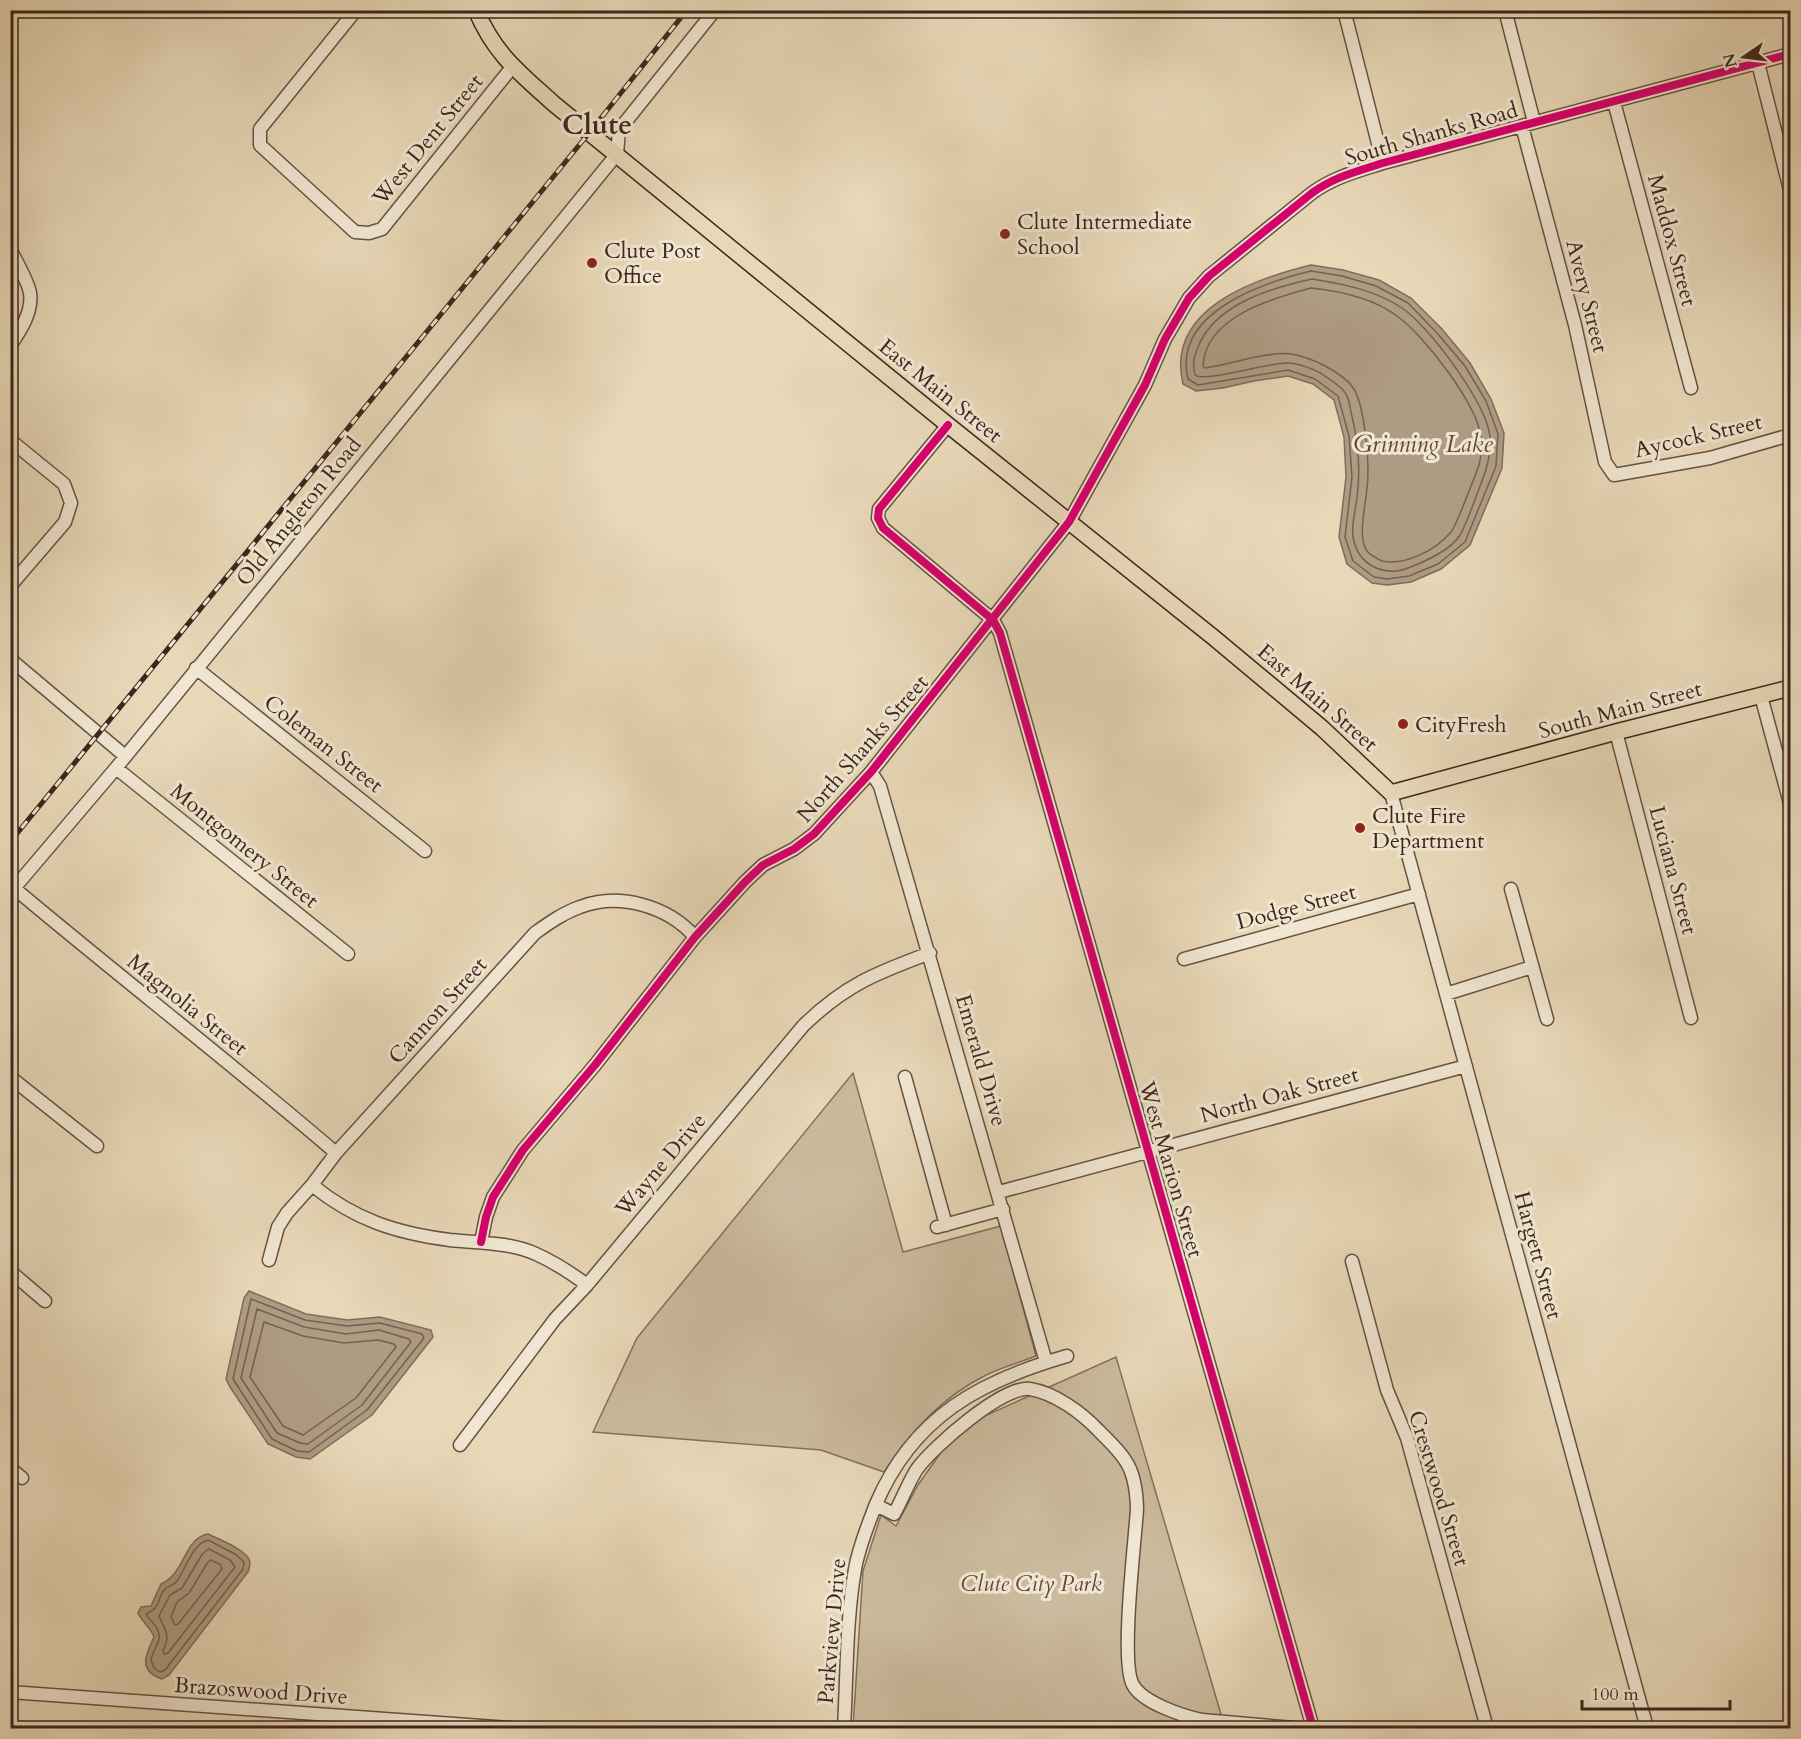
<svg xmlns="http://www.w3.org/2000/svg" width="1801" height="1739" font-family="Cardo,serif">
	<rect width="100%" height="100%" fill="#e8d8b8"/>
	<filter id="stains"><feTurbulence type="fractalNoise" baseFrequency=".00333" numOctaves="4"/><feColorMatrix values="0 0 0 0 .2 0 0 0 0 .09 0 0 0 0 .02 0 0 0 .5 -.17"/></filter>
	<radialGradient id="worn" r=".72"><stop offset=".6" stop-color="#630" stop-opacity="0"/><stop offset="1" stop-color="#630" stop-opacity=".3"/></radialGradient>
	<path fill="#cbba9d" stroke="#84705c" stroke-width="1.5" d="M853 1073 903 1252 1001 1226 1036 1356C1020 1362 1004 1367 988 1374 943 1396 911 1431 884 1472L821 1450 593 1432 637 1338Z
		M1116 1357 1225 1728H853L863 1571 881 1515 896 1526 918 1485 958 1428Z"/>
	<path fill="#ae9b83" stroke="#816c5a" stroke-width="1.5" d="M1311 265 1343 270 1379 280 1411 298 1442 329 1470 363 1491 399 1504 433 1502 468 1470 545 1441 569 1411 582 1387 585 1372 583 1347 564 1339 537 1346 477 1344 437 1334 400 1313 384 1288 376 1254 381 1223 388 1196 391 1183 384C1165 309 1254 279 1311 265Z
		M249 1291 306 1314 347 1320 380 1317 431 1330 433 1337 372 1415 310 1459 296 1457 268 1444 230 1387 226 1379 244 1298Z
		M208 1534C218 1539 248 1550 250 1562 250 1565 249 1569 248 1572L169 1675 162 1679C137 1671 146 1654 154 1637 151 1628 142 1622 138 1613L141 1607 151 1606 161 1584C185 1574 184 1538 208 1534Z"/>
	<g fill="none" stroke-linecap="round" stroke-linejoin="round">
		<path stroke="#766050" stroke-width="1.5" d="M1311 271 1342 276 1376 286 1408 303 1437 333 1465 366 1486 401 1498 434 1496 466 1465 542 1438 564 1409 576 1387 579 1374 577 1353 561 1345 537 1352 477 1349 436 1338 396 1315 379 1288 370 1198 385 1188 379C1172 313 1262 283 1311 271Z
			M1312 279C1343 284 1375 290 1402 308 1429 326 1487 404 1490 437 1491 452 1488 466 1482 481 1475 498 1469 519 1460 535 1451 550 1426 561 1411 567 1385 578 1358 566 1353 537 1351 525 1356 509 1357 497 1361 468 1358 440 1351 412 1350 406 1349 399 1346 394 1342 386 1329 379 1322 374 1314 369 1297 363 1288 363 1269 362 1205 383 1195 375 1192 364 1194 357 1198 347 1215 304 1271 288 1312 279Z
			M1311 288C1340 291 1373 298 1397 316 1424 335 1478 405 1481 438 1482 446 1481 458 1479 465 1475 476 1456 526 1451 532 1436 550 1405 566 1382 561 1378 559 1370 555 1367 551 1357 538 1366 503 1367 488 1370 465 1365 408 1354 389 1343 372 1310 357 1291 354 1267 351 1230 365 1205 368L1203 366C1205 317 1273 298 1311 288Z
			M251 1299 305 1320 347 1326 380 1323 422 1334 424 1338 367 1410 309 1452 297 1451 272 1439 233 1379Z
			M257 1309 304 1327 346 1334 379 1330 409 1339 411 1342 362 1405 308 1444 300 1443 277 1433 241 1378Z
			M264 1322 303 1336 344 1343 378 1340 394 1344 396 1347 356 1398 303 1435 283 1426 250 1377Z
			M208 1540 235 1554 244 1562 243 1569 165 1670 160 1672 154 1668 151 1660C152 1650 163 1641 158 1631 156 1624 149 1620 146 1614 164 1605 156 1598 165 1589 169 1585 174 1586 177 1581 185 1570 193 1543 208 1540Z
			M209 1549 230 1560 235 1567 168 1653 164 1654 163 1651C171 1634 165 1631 159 1616L170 1595 182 1588 203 1553Z
			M211 1560 221 1565 222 1569 178 1624 175 1625 171 1617 177 1602 189 1593 208 1562Z"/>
		<defs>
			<path id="minor" d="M356 10 260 129V145L355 232 369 233 382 229 513 66
				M1344 10 1383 163
				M1505 10 1534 122
				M1758 63 1790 190
				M1614 102 1691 388
				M1522 126 1575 325 1605 462 1614 475 1710 458 1790 435
				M10 249C16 261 28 281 30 293 33 312 20 331 10 346
				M948 425 879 509 878 518 883 528 993 620 1000 633 1313 1728
				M10 440 64 484 71 503 65 522 10 586
				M10 659 125 756
				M196 668 425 851
				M1761 696 1790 803
				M1616 732 1691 1018
				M116 768 348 954
				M871 772 880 786 1046 1362
				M1391 793 1647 1728
				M14 888C121 978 230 1062 336 1153
				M1511 889 1547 1019
				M10 893 116 768 617 154 619 130 715 10
				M1184 959 1419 894
				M1446 994 1532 967
				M10 1077 97 1146
				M905 1077 946 1225
				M312 1185C355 1220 396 1233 450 1240 478 1243 509 1242 536 1254 554 1262 571 1273 587 1285
				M999 1192 1466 1066
				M937 1227 1003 1209
				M481 1242 486 1217 493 1197 523 1150 595 1065 695 937 745 882 763 865 794 849 814 834 871 772 1069 522 1145 385 1165 339 1189 298 1209 276 1312 193C1334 177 1358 171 1383 163L1790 54
				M269 1260 278 1227 287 1213 312 1185 336 1153 535 933C549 923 563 913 580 907 619 892 668 906 695 937
				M1352 1261 1387 1390 1407 1438 1487 1728
				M10 1271 45 1301
				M460 1445 555 1319 587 1285 803 1026C845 985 876 973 930 953
				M10 1468 22 1478
				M876 1505 894 1514C902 1500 908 1483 917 1469 933 1447 1003 1385 1030 1389 1055 1393 1082 1413 1099 1431 1127 1459 1136 1468 1137 1509 1135 1542 1120 1662 1133 1685 1143 1703 1183 1716 1202 1720L1294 1728
				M10 1692 510 1728
				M844 1728C847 1676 846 1621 855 1569 859 1546 868 1525 876 1504 913 1417 980 1381 1067 1356"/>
			<path id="major" d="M476 10C495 55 520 73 554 104L948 425 1213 637 1322 728 1391 793 1616 732 1790 688"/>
		</defs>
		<use href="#minor" stroke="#685243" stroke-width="15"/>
		<use href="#major" stroke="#3d261c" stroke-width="18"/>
		<use href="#minor" stroke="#f0e6d1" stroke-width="12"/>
		<use href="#major" stroke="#e8d8b8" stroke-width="15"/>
		<defs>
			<path id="rail" d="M10 842 589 133 687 10"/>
		</defs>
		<use href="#rail" stroke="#3d261c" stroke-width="5"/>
		<use href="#rail" stroke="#f0e6d1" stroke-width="3" stroke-dasharray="9" stroke-linecap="butt"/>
		<defs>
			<path id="cycleway" d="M948 425 879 509 878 518 883 528 993 620 1000 633 1313 1728
				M481 1242 486 1217 493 1197 523 1150 595 1065 695 937 745 882 763 865 794 849 814 834 871 772 1069 522 1145 385 1165 339 1189 298 1209 276 1312 193C1334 177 1358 171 1383 163L1790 54"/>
		</defs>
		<use href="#cycleway" stroke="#f0e6d1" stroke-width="11"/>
		<use href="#cycleway" stroke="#d6006c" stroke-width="8"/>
	</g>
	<g fill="#8f2418" stroke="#f0e6d1" stroke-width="2">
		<circle cx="1005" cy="234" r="6"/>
		<circle cx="592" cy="263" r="6"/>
		<circle cx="1403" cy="724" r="6"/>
		<circle cx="1360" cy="828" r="6"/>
	</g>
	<g text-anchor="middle" stroke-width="6" stroke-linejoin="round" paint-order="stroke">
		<g font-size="22" fill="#3d261c" stroke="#f0e6d1">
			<text transform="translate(1431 133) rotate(-16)" y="8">South Shanks Road</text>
			<text transform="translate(427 139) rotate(-51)" y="8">West Dent Street</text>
			<text transform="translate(1673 240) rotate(75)" y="8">Maddox Street</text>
			<text transform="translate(1588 296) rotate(76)" y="8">Avery Street</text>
			<text transform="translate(941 390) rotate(39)" y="8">East Main Street</text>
			<text transform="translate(1698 435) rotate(-13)" y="8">Aycock Street</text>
			<text transform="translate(298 511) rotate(-51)" y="8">Old Angleton Road</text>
			<text transform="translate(1318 697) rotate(41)" y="8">East Main Street</text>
			<text transform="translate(1620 709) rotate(-15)" y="8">South Main Street</text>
			<text transform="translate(324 743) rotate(38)" y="8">Coleman Street</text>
			<text transform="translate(862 748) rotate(-49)" y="8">North Shanks Street</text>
			<text transform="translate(245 845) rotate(39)" y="8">Montgomery Street</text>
			<text transform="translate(1674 870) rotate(75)" y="8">Luciana Street</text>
			<text transform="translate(1296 906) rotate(-15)" y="8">Dodge Street</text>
			<text transform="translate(188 1004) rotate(39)" y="8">Magnolia Street</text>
			<text transform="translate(437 1010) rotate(-48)" y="8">Cannon Street</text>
			<text transform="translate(982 1060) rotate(74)" y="8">Emerald Drive</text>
			<text transform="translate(1279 1094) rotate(-15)" y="8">North Oak Street</text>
			<text transform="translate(660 1164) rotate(-50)" y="8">Wayne Drive</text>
			<text transform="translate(1172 1169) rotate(74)" y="8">West Marion Street</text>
			<text transform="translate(1539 1255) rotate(75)" y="8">Hargett Street</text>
			<text transform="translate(1440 1488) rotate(73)" y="8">Crestwood Street</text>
			<text transform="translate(831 1631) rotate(-85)" y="8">Parkview Drive</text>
			<text transform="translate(261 1690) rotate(4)" y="8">Brazoswood Drive</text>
		</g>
		<g font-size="22" fill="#3d261c" stroke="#f0e6d1" text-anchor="start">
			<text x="1017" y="229">Clute Intermediate<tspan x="1017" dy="25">School</tspan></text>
			<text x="604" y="258">Clute Post<tspan x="604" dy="25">Office</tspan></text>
			<text x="1415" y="732">CityFresh</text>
			<text x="1372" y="823">Clute Fire<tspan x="1372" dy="25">Department</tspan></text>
		</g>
		<g font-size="22" font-style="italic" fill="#604b3c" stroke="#f0e6d1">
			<text x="1031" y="1591">Clute City Park</text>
		</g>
		<g font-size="24" font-style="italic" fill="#5f493b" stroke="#f0e6d1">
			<text x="1423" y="452">Grinning Lake</text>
		</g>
		<g font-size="28" font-weight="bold" fill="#3d261c" stroke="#f0e6d1">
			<text x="597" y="134">Clute</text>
		</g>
	</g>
	<rect width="1801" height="1739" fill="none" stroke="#e8d8b8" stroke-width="36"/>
	<rect x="12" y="12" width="1777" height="1715" fill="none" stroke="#3d261c" stroke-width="3"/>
	<rect x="18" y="18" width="1765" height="1703" fill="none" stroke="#3d261c" stroke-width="1.5"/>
	<g transform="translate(1744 57) rotate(256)" stroke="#f0e6d1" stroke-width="4.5" paint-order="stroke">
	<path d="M0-4.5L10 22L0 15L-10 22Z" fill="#3d261c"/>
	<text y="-9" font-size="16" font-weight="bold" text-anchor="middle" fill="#3d261c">N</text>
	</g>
	<path d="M1582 1700v9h148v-9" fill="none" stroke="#3d261c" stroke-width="3"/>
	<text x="1591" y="1700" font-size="18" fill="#3d261c" stroke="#f0e6d1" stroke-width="4.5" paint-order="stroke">100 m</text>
	<rect width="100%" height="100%" filter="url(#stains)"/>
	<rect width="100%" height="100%" fill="url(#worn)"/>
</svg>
